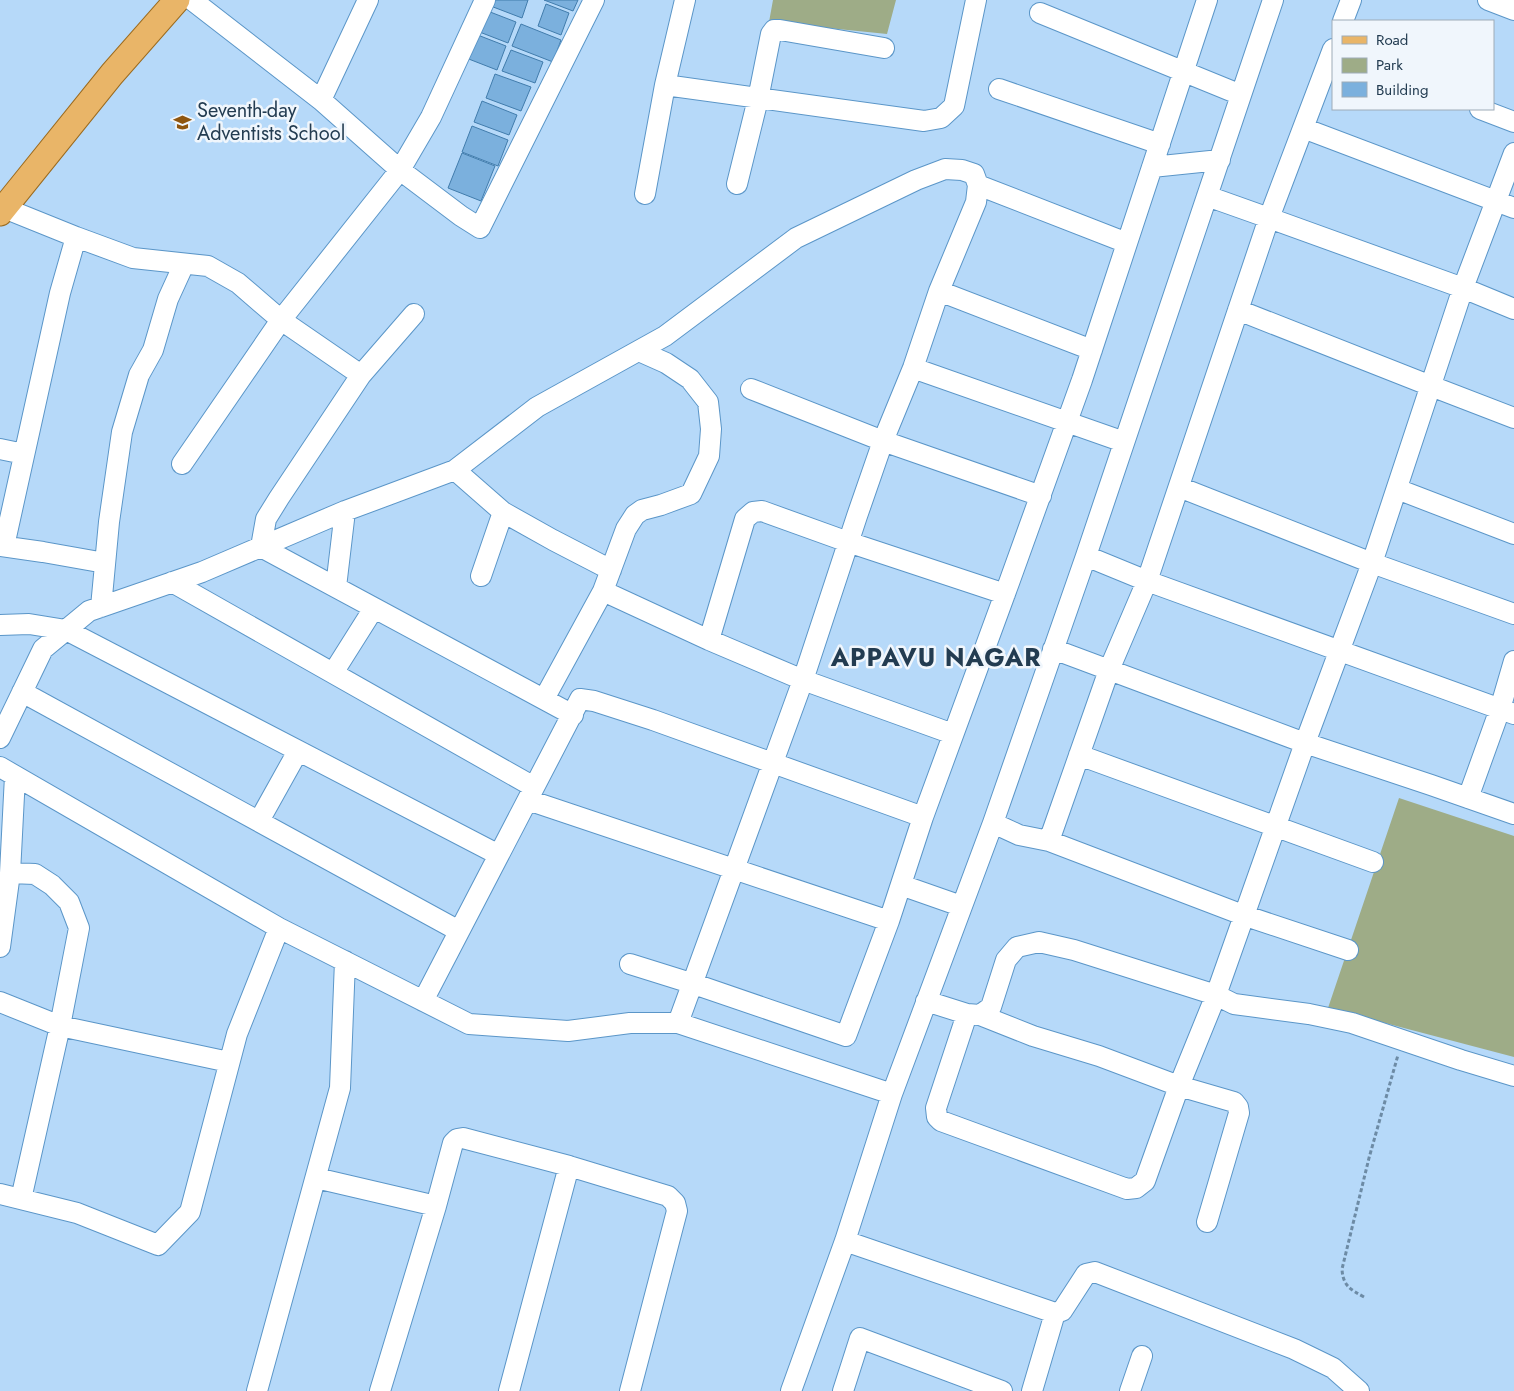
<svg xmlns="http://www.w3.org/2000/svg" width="1514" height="1391" font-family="Jost,sans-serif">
	<rect width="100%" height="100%" fill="#b6d9f9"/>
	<path fill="#9eac87" d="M773 0H896L887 34 769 22Z
		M1399 798 1514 836V1057L1328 1008Z"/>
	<path fill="#7bb0dd" stroke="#417cac" d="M490 0H528L522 18 488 5Z
		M544 0H578L573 11Z
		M546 4 569 13 561 35 538 26Z
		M485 10 516 22 508 43 477 31Z
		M521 24 561 40 553 62 512 46Z
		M470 32 506 46 497 70 461 56Z
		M511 50 543 62 535 83 502 71Z
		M495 74 531 87 521 111 486 98Z
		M482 101 517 115 509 135 474 122Z
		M472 126 508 140 498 166 462 152Z
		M462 153 495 166 481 201 448 188Z"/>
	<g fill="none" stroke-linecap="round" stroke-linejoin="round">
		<defs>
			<path id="minor" d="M192 0 321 100 400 170 461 216 480 228 594 0
				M685 0 665 85 924 121 941 118 954 106 976 0
				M1488 0 1514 10
				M1040 13 1241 95
				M1343 21 1351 0
				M1333 49 1269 218 1463 288 1514 309
				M999 89 1160 144
				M321 100 368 0
				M1480 109 1514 122
				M1303 128 1514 208
				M1152 167 1220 160
				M737 184 758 99 771 34 774 30H780L884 48
				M978 185 1127 243
				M645 194 665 85
				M4 208 76 237 133 258 208 266 238 283 281 320 361 375
				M939 291 1092 350
				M1238 310 1431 386 1514 418
				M414 314 361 375 279 498 266 519 261 547 573 715
				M913 368 1124 442
				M751 389 883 441 1041 496
				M0 449 24 454
				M182 464 281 320 400 170 431 117 485 0
				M455 470 503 512 553 540 611 570
				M1179 487 1372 563 1514 614
				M1397 489 1514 534
				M0 546 43 552 105 563
				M4 546 60 293 76 237
				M1086 556 1147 581 1269 218 1207 196
				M481 576 503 512
				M172 582 534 787
				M336 587 345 511
				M603 591 709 640 803 680 953 734
				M101 607 109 522 122 432 139 375 153 350 168 299 184 264
				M0 625 29 624 66 630 499 855
				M709 640 745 519 753 512 762 511 848 542 1005 594
				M1053 649 1305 743 1431 785 1514 814
				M333 673 374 608
				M22 692 459 931
				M544 699 603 591 626 529 635 515 642 510 661 505 691 494 709 456 711 429 708 402 690 379 666 363 639 351
				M0 738 43 649 89 611 202 572 345 511 455 470 537 407 665 336 796 238 916 180 945 169 962 170 974 174 978 185 976 202 939 291 913 368 883 441 857 516 803 680 678 1023
				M1079 755 1373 862
				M0 767 279 928 469 1024 568 1031 630 1023H678L892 1094
				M1468 798 1500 709 1514 661
				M528 800 889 921
				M259 821 298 751
				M993 823 1019 835 1049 841 1109 670 1147 581 1514 714
				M1049 841 1243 915 1348 950
				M10 873 35 874 52 885 69 902 79 928 60 1026 21 1199
				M901 885 961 906
				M0 947 10 873 15 776
				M630 964 694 984 846 1036 889 921 923 817 1010 580 1082 380 1207 0
				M423 1001 580 699 594 701 653 720 923 817
				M926 1001 967 1014 980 1015 991 1007 1006 960 1017 947 1039 942 1074 950 1216 995 1234 1004 1309 1014 1352 1023 1461 1060 1514 1076
				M0 1002 60 1026 229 1062
				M967 1014 936 1108 937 1117 941 1121 1127 1189 1136 1188 1145 1181 1179 1086 1234 1102 1238 1107 1239 1113 1207 1222
				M980 1015 1033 1036 1099 1056 1179 1086 1216 995 1305 743 1372 563 1463 288 1514 153
				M316 1178 436 1206
				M0 1194 77 1213 158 1245 190 1212 237 1034 279 928
				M845 1241 1055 1313 1062 1311 1086 1274 1095 1272 1294 1349 1333 1368 1359 1391
				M257 1391 340 1088 345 961
				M380 1391 436 1206 453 1143 457 1139 463 1138 569 1166 668 1196 675 1203 677 1211 630 1391
				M509 1391 569 1166
				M791 1391 845 1241 892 1094 993 823 1086 556 1273 0
				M843 1391 860 1338 1002 1391
				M1032 1391 1055 1313
				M1130 1391 1142 1356"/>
			<path id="major" d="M0 213 112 74 177 0"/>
		</defs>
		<use href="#minor" stroke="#5b96c8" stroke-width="22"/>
		<use href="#major" stroke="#9b6b1f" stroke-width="27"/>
		<path stroke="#6d8ba5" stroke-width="3" stroke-dasharray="4 2.5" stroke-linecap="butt" d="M1364 1297C1350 1289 1343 1286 1342 1269L1369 1158 1398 1055"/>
		<use href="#minor" stroke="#fff" stroke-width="20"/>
		<use href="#major" stroke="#e9b568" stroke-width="25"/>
	</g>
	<defs>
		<symbol id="school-bare" viewBox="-9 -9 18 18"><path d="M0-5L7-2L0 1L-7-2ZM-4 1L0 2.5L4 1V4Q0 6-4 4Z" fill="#8f560f" stroke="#f0f6fc" stroke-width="2.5" paint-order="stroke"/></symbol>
	</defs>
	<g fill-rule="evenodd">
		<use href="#school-bare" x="170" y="110" width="25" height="25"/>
	</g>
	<g text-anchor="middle" stroke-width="5" stroke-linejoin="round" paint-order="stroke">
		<g font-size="20" fill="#233c51" stroke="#f0f6fc" text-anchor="start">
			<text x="197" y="117">Seventh-day<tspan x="197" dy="23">Adventists School</tspan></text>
		</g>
		<g font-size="25" font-weight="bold" letter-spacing="1" fill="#233c51" stroke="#f0f6fc">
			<text x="936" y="666">APPAVU NAGAR</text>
		</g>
	</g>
	<rect x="1332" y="20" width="162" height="90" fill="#f0f6fc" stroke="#9eacb8"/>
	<rect x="1342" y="36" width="25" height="8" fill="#e9b568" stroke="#9eacb8"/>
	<text x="1376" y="45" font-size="15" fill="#233c51">Road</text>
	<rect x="1342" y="58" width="25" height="15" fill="#9eac87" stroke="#9eacb8"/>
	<text x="1376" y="70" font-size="15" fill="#233c51">Park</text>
	<rect x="1342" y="82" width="25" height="15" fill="#7bb0dd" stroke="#9eacb8"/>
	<text x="1376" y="95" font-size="15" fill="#233c51">Building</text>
</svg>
